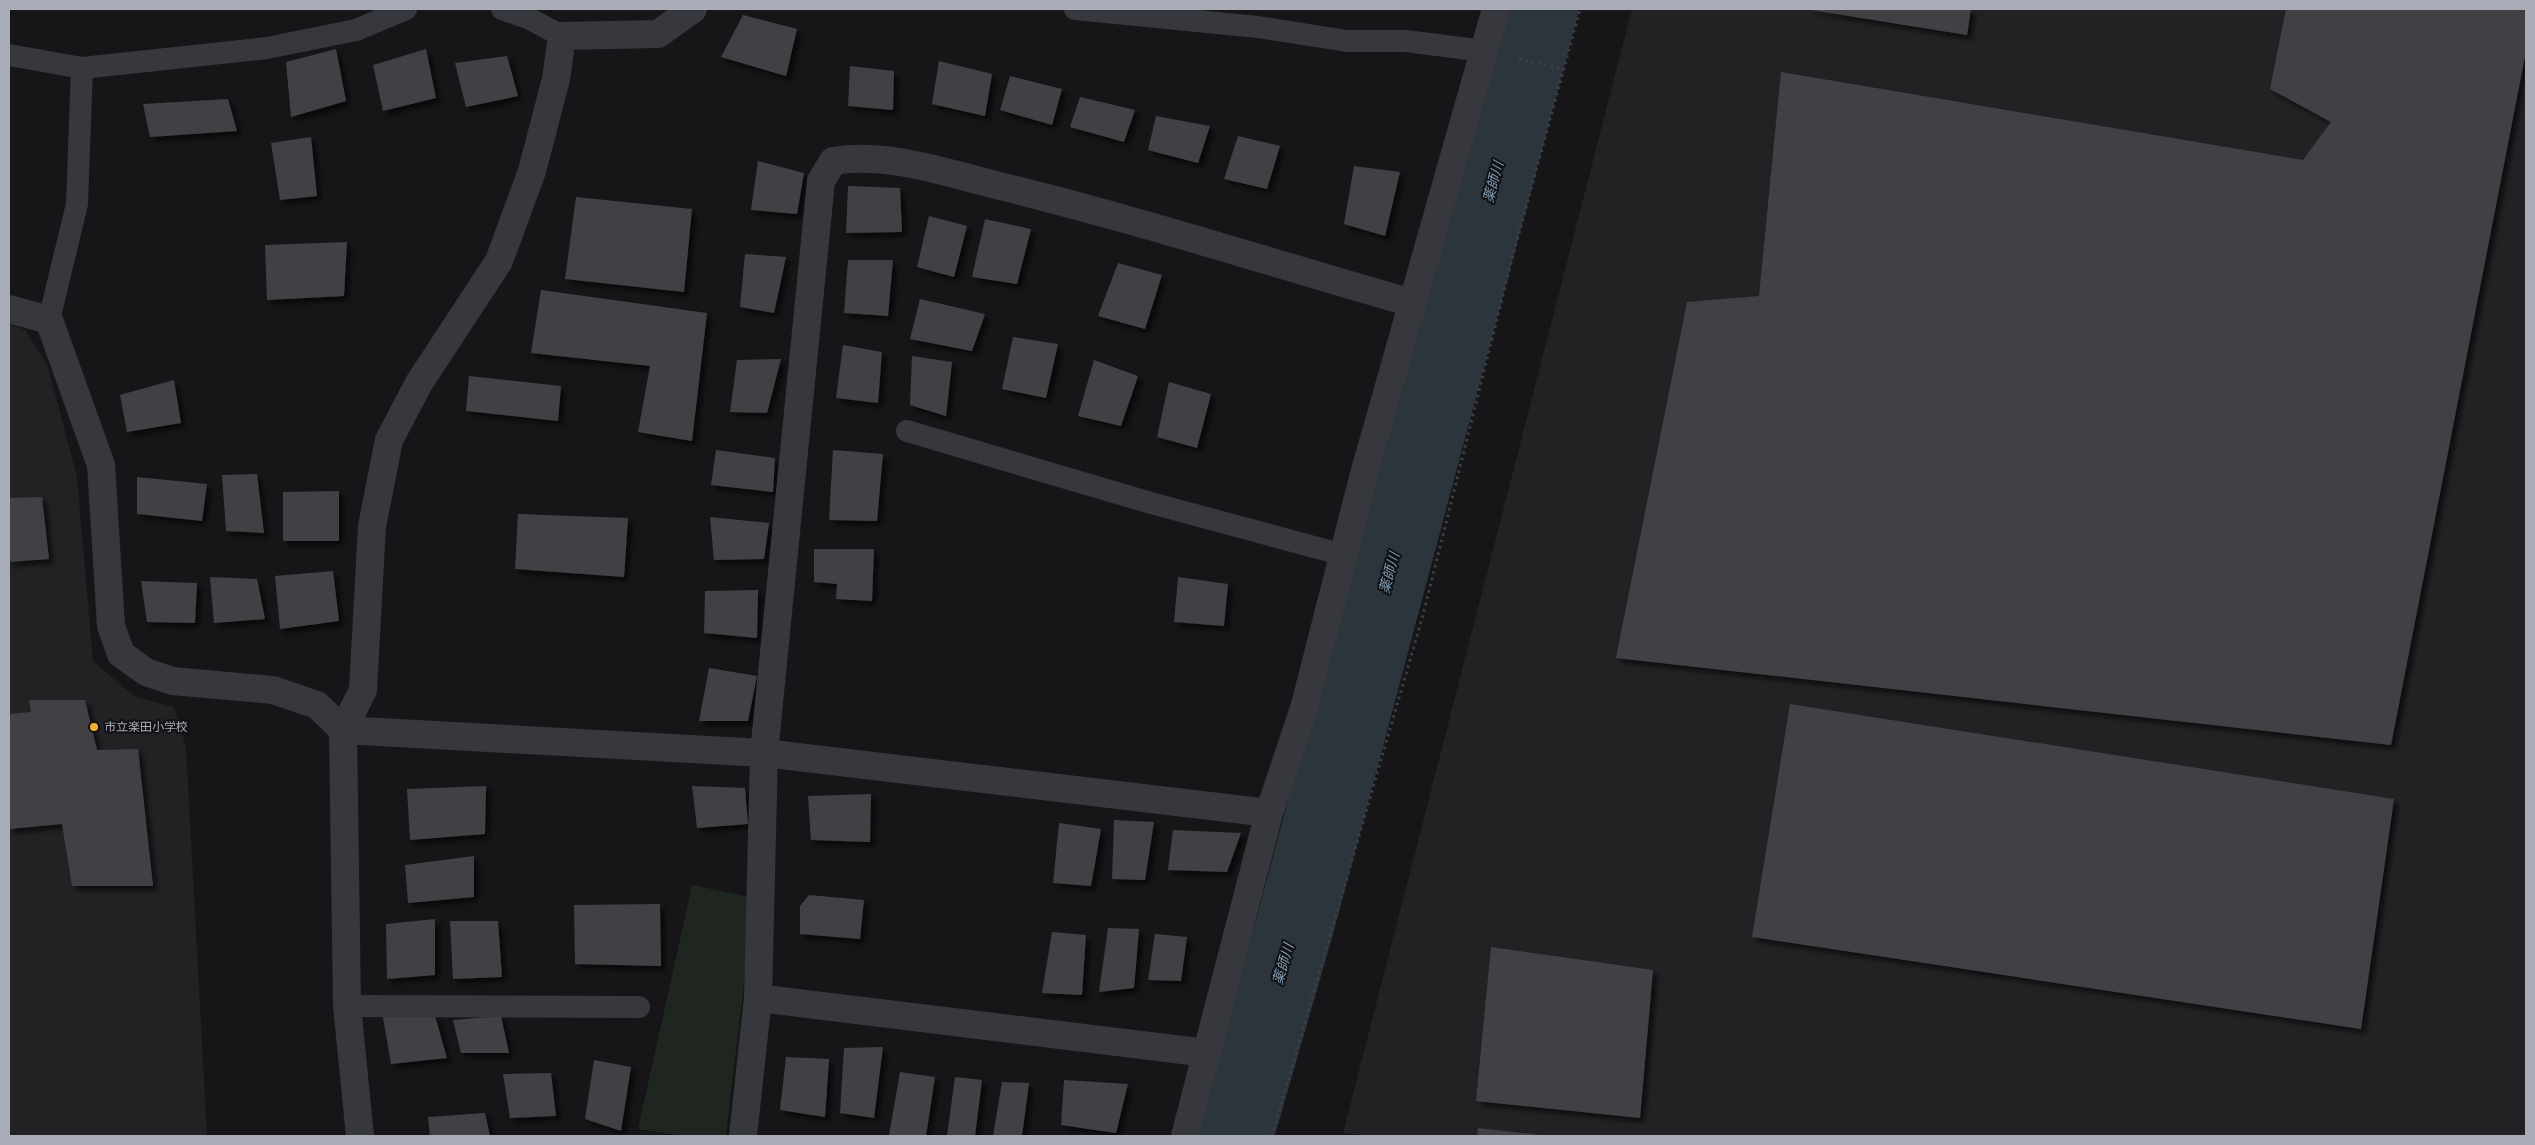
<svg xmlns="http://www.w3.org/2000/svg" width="2535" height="1145" font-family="'Source Sans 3','Noto Sans JP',sans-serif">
	<defs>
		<filter id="shadow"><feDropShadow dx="4.5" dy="4.5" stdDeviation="2.5" flood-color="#0009"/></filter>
	</defs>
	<rect width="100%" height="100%" fill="#161618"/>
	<path fill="#222225" d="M1632 9H2526V1136H1372L1343 1133Z
		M9 324 25 330 47 364 77 477 93 661 135 697 174 707 186 747 207 1136H9Z"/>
	<path fill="#1e261f" d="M692 885 754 898 726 1136H684L638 1129Z"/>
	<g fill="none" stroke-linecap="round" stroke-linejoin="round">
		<path stroke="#2c353c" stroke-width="78" d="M1234 1136 1294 929 1539 9"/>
	</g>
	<path fill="#404145" filter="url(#shadow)" d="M1805 9H1971L1967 35Z
		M2286 9H2526V51L2391 745 1616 658 1687 302 1759 296 1781 72 2303 160 2331 122 2270 89Z
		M743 15 797 29 786 76 721 57Z
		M336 49 346 101 291 117 286 62Z
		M426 49 436 98 383 111 373 65Z
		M507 56 518 96 466 107 455 63Z
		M939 61 992 74 985 116 932 104Z
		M850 66 894 71 893 110 848 106Z
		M1010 76 1062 89 1052 125 1000 110Z
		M1080 97 1135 110 1124 142 1070 127Z
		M228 99 237 131 150 137 143 104Z
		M1156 116 1210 126 1198 163 1148 150Z
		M1238 136 1280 146 1267 189 1224 179Z
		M311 137 317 196 280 200 271 143Z
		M758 161 804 173 797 214 751 210Z
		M1354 166 1400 172 1385 236 1344 224Z
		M848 186 900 188 902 232 846 233Z
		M576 197 692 209 684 292 565 279Z
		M929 216 967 226 954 277 917 267Z
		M985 219 1031 229 1017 284 972 277Z
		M347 242 344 296 267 300 265 245Z
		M745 254 786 257 774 313 740 307Z
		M848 260H893L888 316 844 313Z
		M1118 263 1162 275 1145 329 1098 316Z
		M541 290 707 313 692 441 638 432 650 366 531 353Z
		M920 299 985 314 972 351 910 339Z
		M1013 337 1058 344 1046 398 1002 389Z
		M843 345 882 352 878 403 836 398Z
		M912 356 952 362 946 416 910 405Z
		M781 359 767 413 730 412 737 360Z
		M1094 360 1138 376 1121 426 1078 416Z
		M469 376 561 386 558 421 466 411Z
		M174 380 181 423 127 432 120 395Z
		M1169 382 1211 394 1197 448 1157 437Z
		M716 450 775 458 773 492 711 485Z
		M833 450 883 454 877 521 829 520Z
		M257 474 264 533 226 531 222 475Z
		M137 477 207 484 202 521 137 514Z
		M339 491V541H283V492Z
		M42 497 49 559 9 562V498Z
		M518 514 628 518 624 577 515 569Z
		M710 517 769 523 764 559 714 560Z
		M814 549H874L872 601 836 599 837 584 814 582Z
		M333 571 339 621 280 629 275 576Z
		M210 577 257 579 265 619 214 623Z
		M1178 577 1228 584 1224 626 1174 622Z
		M141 581 197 583 195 623 147 622Z
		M758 590 757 638 704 633 705 591Z
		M709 668 757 676 748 721H699Z
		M29 700H85L97 750 138 749 153 886H72L62 824 9 829V714L31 712Z
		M1790 704 2394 799 2361 1029 1752 937Z
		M486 786 485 834 410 840 407 789Z
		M692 786 745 788 748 824 697 828Z
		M871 794 870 842 811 840 808 796Z
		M1114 820 1154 822 1145 880 1112 879Z
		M1059 823 1101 829 1091 886 1053 883Z
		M1173 830 1241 833 1227 872 1168 870Z
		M474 856V897L408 903 405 865Z
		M809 895 864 900 860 939 800 934V906Z
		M660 904 661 966 575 964 574 905Z
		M435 919V975L387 979 386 924Z
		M450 921H498L502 977 453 979Z
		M1108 928 1139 929 1134 988 1099 992Z
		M1052 932 1086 935 1082 995 1042 993Z
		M1155 934 1187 937 1181 981 1148 980Z
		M1491 947 1653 970 1640 1118 1476 1101Z
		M435 1016 447 1058 391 1064 383 1017Z
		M501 1016 509 1053H461L453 1020Z
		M883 1047 874 1118 840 1113 844 1048Z
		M786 1057 829 1059 825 1117 780 1110Z
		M594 1060 631 1067 621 1131 585 1119Z
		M900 1072 935 1077 926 1136 889 1135Z
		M551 1073 556 1116 510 1118 503 1074Z
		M955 1077 982 1080 975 1136H947Z
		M1064 1080 1128 1084 1116 1133 1061 1125Z
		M1002 1082 1029 1083 1022 1136H993Z
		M485 1113 490 1136H430L428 1117Z
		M1478 1128 1541 1135V1136H1477Z"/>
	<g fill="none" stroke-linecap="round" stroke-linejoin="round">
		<path stroke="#3d3f44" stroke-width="3" stroke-dasharray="2.5 4" stroke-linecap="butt" d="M1519 59 1564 69
			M1272 1136 1423 615 1512 259 1580 9"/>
		<path stroke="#37383d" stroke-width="22" d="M502 9 528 18 562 36
			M1075 9 1258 27 1347 41H1406L1484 51
			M9 55 82 68 77 204 49 320
			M82 68 267 48 356 30 406 9
			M907 431 1151 503 1344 555
			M347 1006 639 1007"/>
		<path stroke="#37383d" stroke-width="28" d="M9 309 49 320 101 465 111 626 121 654 146 672 172 681 273 690 317 705 343 730 764 753 758 998 743 1136
			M1269 813 764 753 821 181 833 161C889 152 946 173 1000 186 1139 220 1275 264 1412 303
			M758 998 1207 1053
			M360 1136 347 1006 343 730 363 690 372 526 389 440 419 383 499 261 532 171 556 79 562 36 658 34 693 9
			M1185 1136 1269 813 1305 705 1364 474 1496 9"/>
	</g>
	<circle fill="#f2b134" stroke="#111113" stroke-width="2" cx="94" cy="727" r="5"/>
	<g text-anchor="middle" stroke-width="4" stroke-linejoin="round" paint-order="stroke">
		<g font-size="12" fill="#a8adb8" stroke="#111113" text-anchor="start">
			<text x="104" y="731">市立楽田小学校</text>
		</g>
		<g font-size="14" font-style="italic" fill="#7f9bb3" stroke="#111113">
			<text transform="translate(1493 182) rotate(-75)" y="5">薬師川</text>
			<text transform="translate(1389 573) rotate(-75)" y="5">薬師川</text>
			<text transform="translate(1283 964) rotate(-74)" y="5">薬師川</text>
		</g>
	</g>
	<rect width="2535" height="1145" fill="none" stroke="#a8adb8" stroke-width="20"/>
</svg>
